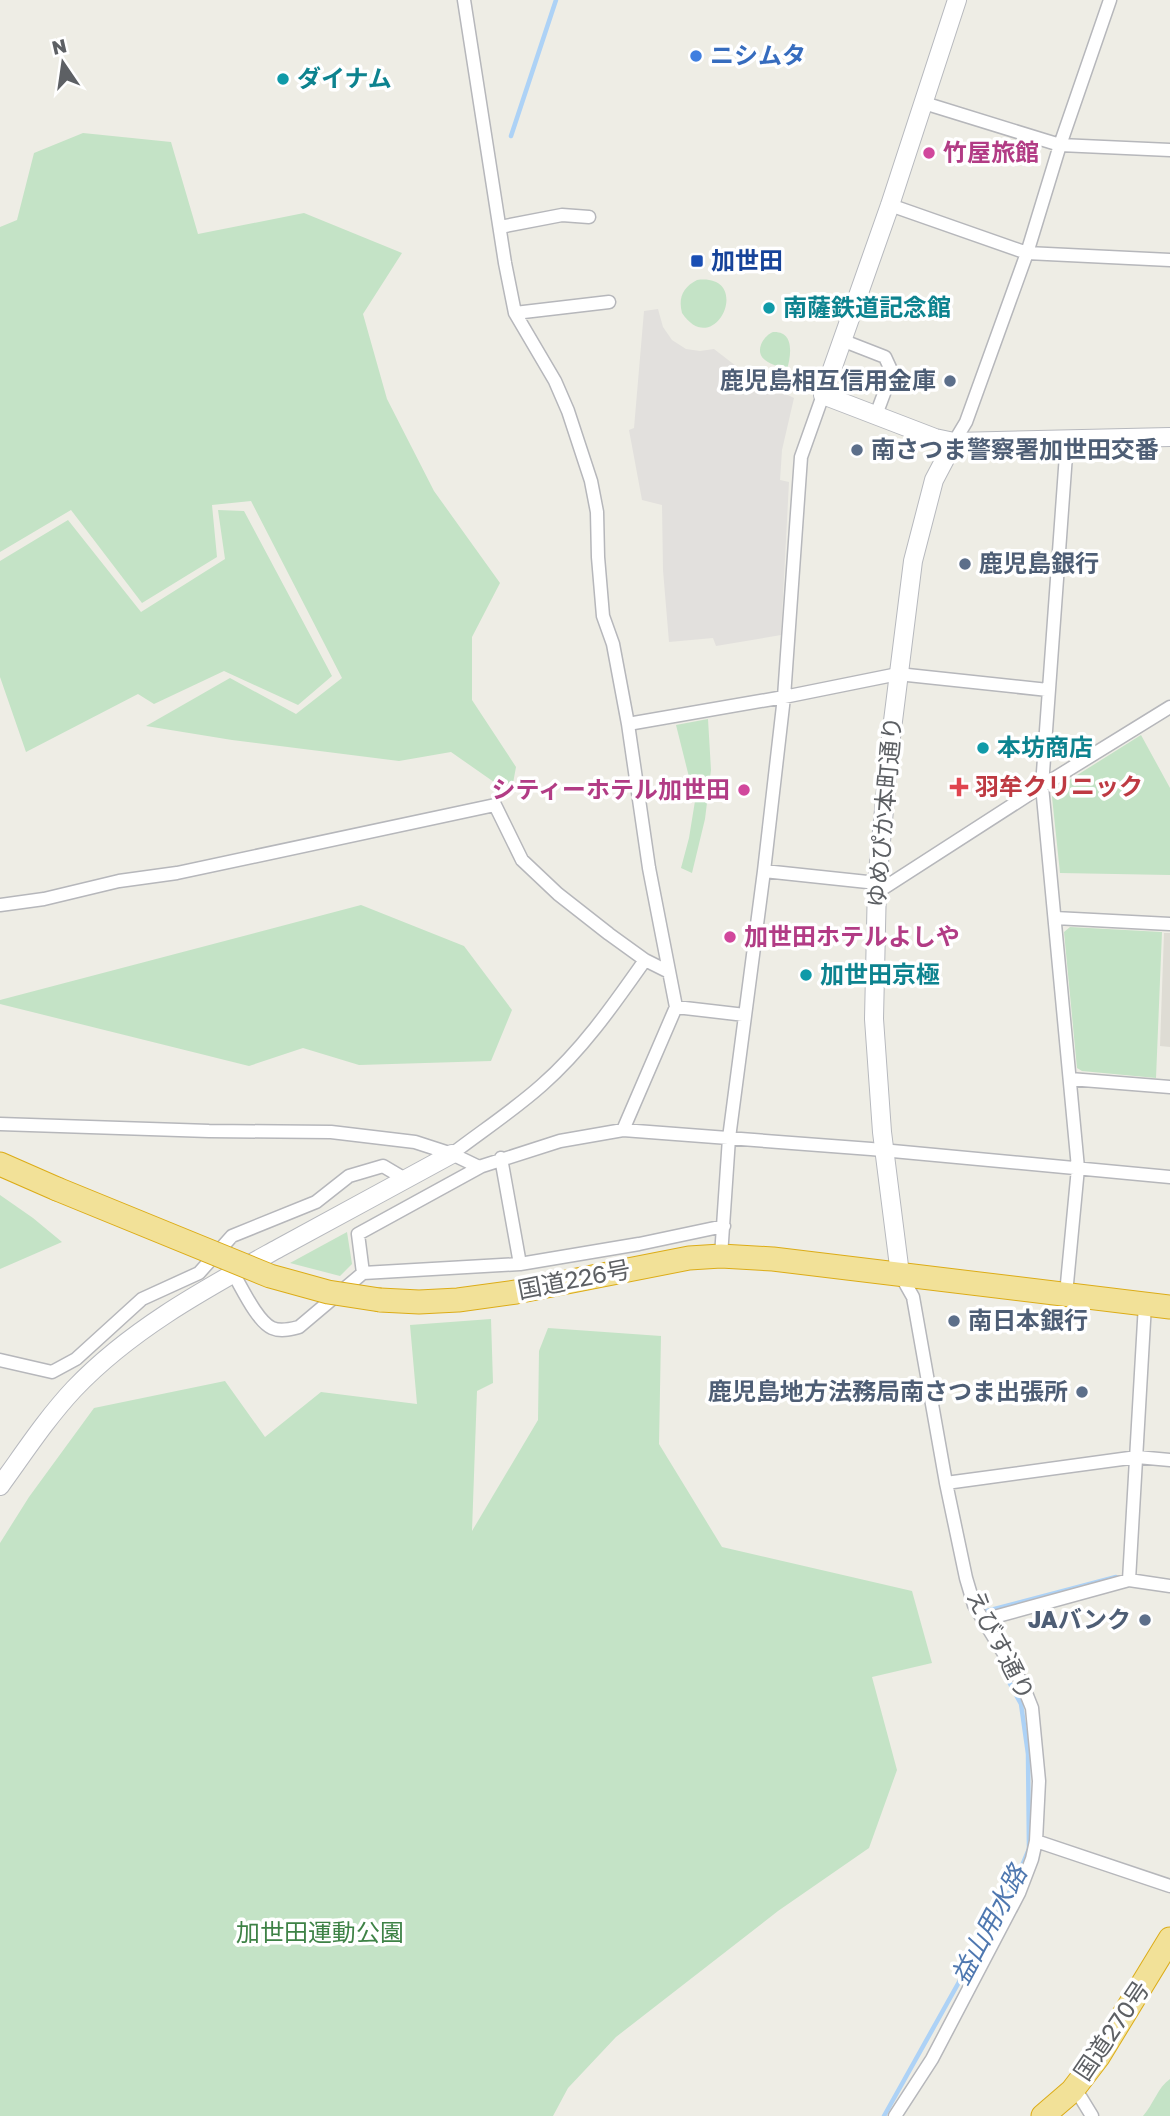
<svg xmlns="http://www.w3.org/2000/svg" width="1170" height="2116" font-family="'Golos Text','Noto Sans JP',sans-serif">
	<rect width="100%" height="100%" fill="#eeede5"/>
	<path fill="#e2e0dd" d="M658 309 663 327 672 340 686 349 700 351 714 349 749 376 794 398 782 450 780 480 789 482 781 635 716 646 713 638 669 642 663 570 662 505 642 500 629 430 634 428 644 311Z"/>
	<path fill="#dedcd4" d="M1164 933H1170V1047L1160 1046Z"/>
	<path fill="#c4e3c6" d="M83 133 171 142 198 234 304 213 402 253 363 314 387 399 434 491 500 583 472 637V700L516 767 511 794 451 752 399 761 232 740 146 726 230 678 296 714 342 678 251 501 212 505 217 557 142 603 71 510 0 552V227L17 220 34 153Z
		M697 280C755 273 715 362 682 313 678 298 683 287 697 280Z
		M773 332C795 331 791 355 787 370 781 367 771 365 765 360 754 352 763 336 773 332Z
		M218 510 244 511 332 676 298 705 224 671 154 704 138 694 26 752 0 677V561L68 520 141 612 225 559Z
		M708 719 711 770 705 819 692 873 681 868 689 838 695 801 676 725Z
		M1141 735 1170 788V875L1060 873 1052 797 1055 789Z
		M361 905 464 946 512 1010 491 1061 359 1065 303 1048 249 1066 0 1004V1000Z
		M1070 927 1162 932 1156 1078 1082 1071 1077 1068 1064 932Z
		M0 1195 33 1218 62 1242 0 1269Z
		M347 1232 352 1264 340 1276 290 1263Z
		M491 1319 493 1383 477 1391 472 1531 538 1420 539 1351 548 1328 661 1336 659 1444 722 1547 912 1591 932 1663 872 1677 897 1770 869 1848 778 1911 616 2037 568 2088 553 2116H0V1543L29 1497 94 1408 225 1381 265 1437 321 1392 417 1404 410 1325Z
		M1170 2079V2116H1143C1153 2105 1158 2087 1170 2079Z"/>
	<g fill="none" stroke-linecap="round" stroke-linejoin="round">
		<path stroke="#add2f6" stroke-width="4.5" d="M511 136 556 0
			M983 1612 1116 1577
			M884 2116 1015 1882 1029 1849 1028 1754 1021 1704 1008 1680"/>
		<defs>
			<path id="street" d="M464 0 505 263 515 313 555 381 568 411 591 481 597 512 598 557 603 616 613 644 628 724 649 868 676 1007 745 1015
				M924 103 1060 145 1170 150
				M890 205 1027 253 1170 260
				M500 227 562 215 589 217
				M515 313 609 302
				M844 341 885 357 891 370 889 380 876 415
				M954 442 966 422 1027 253 1060 145 1110 0
				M628 724 784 697 898 674 1048 690
				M764 871 877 883
				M876 893 1042 786 1170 707
				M0 905 44 899 119 881 177 873 495 805 522 860 558 894 609 934 645 960 669 972
				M1055 918 1170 924
				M1070 1079 1170 1087
				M0 1124 209 1131 331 1132 415 1142 452 1154 479 1167 560 1141 623 1130 871 1149 1170 1177
				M623 1130 676 1007
				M452 1154C482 1131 514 1110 542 1085 583 1049 614 1004 645 960
				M501 1158 520 1264 639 1244 724 1226
				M721 1256 729 1138 764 871 784 697 801 457 823 395
				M233 1273C242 1288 257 1321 272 1328 281 1332 291 1329 299 1327L363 1273 520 1264
				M363 1273 358 1234 482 1166
				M1066 1294 1078 1168 1042 786 1067 441
				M0 1360 52 1372 76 1359 142 1299 199 1273 232 1236 316 1202 349 1176 383 1166 405 1179
				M946 1483 1137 1457 1170 1460
				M1129 1580 1145 1304
				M983 1620 1129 1580 1170 1586
				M1036 1841 1170 1886
				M1072 2091 1081 2098 1092 2116
				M895 2116 932 2059 1019 1893 1032 1859 1036 1841 1039 1781 1032 1708 1022 1683 974 1605 966 1578 946 1483 913 1297 900 1274"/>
			<path id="secondary" d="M957 0 890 205 823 395 935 438 954 442 1170 437
				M900 1274 882 1132 874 1019 877 883 891 737 913 561 934 480 954 442
				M0 1486C24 1453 46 1419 74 1389 132 1328 207 1288 279 1248 337 1217 394 1185 452 1154"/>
			<path id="highway" d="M0 1164 57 1189
				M380 1300 419 1302 458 1300 516 1292 689 1258 721 1256 773 1259 1170 1307
				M1043 2116 1072 2091 1098 2057 1170 1939"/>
		</defs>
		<use href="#street" stroke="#b6b7bb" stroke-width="15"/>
		<use href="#secondary" stroke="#b7b9be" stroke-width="20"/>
		<use href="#highway" stroke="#dcac17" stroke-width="25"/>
		<use href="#street" stroke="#fff" stroke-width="12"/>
		<use href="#secondary" stroke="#fff" stroke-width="18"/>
		<use href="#highway" stroke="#f2e198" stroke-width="23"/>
		<defs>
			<path id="highway-bridge" d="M57 1189 270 1276 328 1292 380 1300"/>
		</defs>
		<use href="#highway-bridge" stroke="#dcac17" stroke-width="25" stroke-linecap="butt"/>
		<use href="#highway-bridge" stroke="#f2e198" stroke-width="23"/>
	</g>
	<circle fill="#3f7fe0" stroke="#fff" stroke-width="2.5" cx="696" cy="56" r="7"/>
	<g fill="#0f9aa8" stroke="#fff" stroke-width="2.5">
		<circle cx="283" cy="79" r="7"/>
		<circle cx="769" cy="308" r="7"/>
		<circle cx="983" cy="748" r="7"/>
		<circle cx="806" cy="975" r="7"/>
	</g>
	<g fill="#d1479c" stroke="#fff" stroke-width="2.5">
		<circle cx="929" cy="153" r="7"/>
		<circle cx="744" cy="790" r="7"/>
		<circle cx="730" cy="937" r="7"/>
	</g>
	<rect fill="#1a4fb4" stroke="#fff" stroke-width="2.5" x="690" y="254" width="14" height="14" rx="3.5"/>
	<g fill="#5c6f8a" stroke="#fff" stroke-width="2.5">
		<circle cx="950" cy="381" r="7"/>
		<circle cx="857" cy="450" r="7"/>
		<circle cx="965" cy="564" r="7"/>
		<circle cx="954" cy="1321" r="7"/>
		<circle cx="1082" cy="1392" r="7"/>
		<circle cx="1145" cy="1620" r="7"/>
	</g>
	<path fill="#e0444e" stroke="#fff" stroke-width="2.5" d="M955.5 776.5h7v7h7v7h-7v7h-7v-7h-7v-7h7z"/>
	<g text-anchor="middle" stroke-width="7" stroke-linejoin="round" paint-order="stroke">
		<g font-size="24" font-weight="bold" fill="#366cbe" stroke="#fff" text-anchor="start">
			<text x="710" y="64">ニシムタ</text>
		</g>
		<g font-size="24" font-weight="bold" fill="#0d838f" stroke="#fff" text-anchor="start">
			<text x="297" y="87">ダイナム</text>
			<text x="783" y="316">南薩鉄道記念館</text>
			<text x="997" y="756">本坊商店</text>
			<text x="820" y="983">加世田京極</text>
		</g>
		<g font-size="24" font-weight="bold" fill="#b23c85" stroke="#fff" text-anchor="start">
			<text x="943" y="161">竹屋旅館</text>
			<text x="730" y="798" text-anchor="end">シティーホテル加世田</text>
			<text x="744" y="945">加世田ホテルよしや</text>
		</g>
		<g font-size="24" font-weight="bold" fill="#164399" stroke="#fff" text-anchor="start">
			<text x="711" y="269">加世田</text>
		</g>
		<g font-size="24" font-weight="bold" fill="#4e5e75" stroke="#fff" text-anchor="end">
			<text x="936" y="389">鹿児島相互信用金庫</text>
			<text x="871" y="458" text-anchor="start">南さつま警察署加世田交番</text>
			<text x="979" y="572" text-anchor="start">鹿児島銀行</text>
			<text x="968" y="1329" text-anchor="start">南日本銀行</text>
			<text x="1068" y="1400">鹿児島地方法務局南さつま出張所</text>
			<text x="1131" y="1628">JAバンク</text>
		</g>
		<g font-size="24" font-weight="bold" fill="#be3a42" stroke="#fff" text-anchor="start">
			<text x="975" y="795">羽牟クリニック</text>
		</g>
		<g font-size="24" fill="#5d6064" stroke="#fff">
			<text transform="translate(885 812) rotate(-85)" y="8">ゆめぴか本町通り</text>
			<text transform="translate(574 1280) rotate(-11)" y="8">国道226号</text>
			<text transform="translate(1000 1645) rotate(63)" y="8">えびす通り</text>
			<text transform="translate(1112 2031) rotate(-56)" y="8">国道270号</text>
		</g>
		<g font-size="24" fill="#3e8246" stroke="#fff">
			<text x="320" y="1941">加世田運動公園</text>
		</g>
		<g font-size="26" font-style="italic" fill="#4f78b0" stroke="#fff">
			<text transform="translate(989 1925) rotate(-62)" y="9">益山用水路</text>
		</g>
	</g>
	<g transform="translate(63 63) rotate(347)" stroke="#ffffff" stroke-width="5" paint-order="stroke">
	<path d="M0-5L12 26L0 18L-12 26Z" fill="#5d6064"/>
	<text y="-10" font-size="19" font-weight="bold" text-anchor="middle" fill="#5d6064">N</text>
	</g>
</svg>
